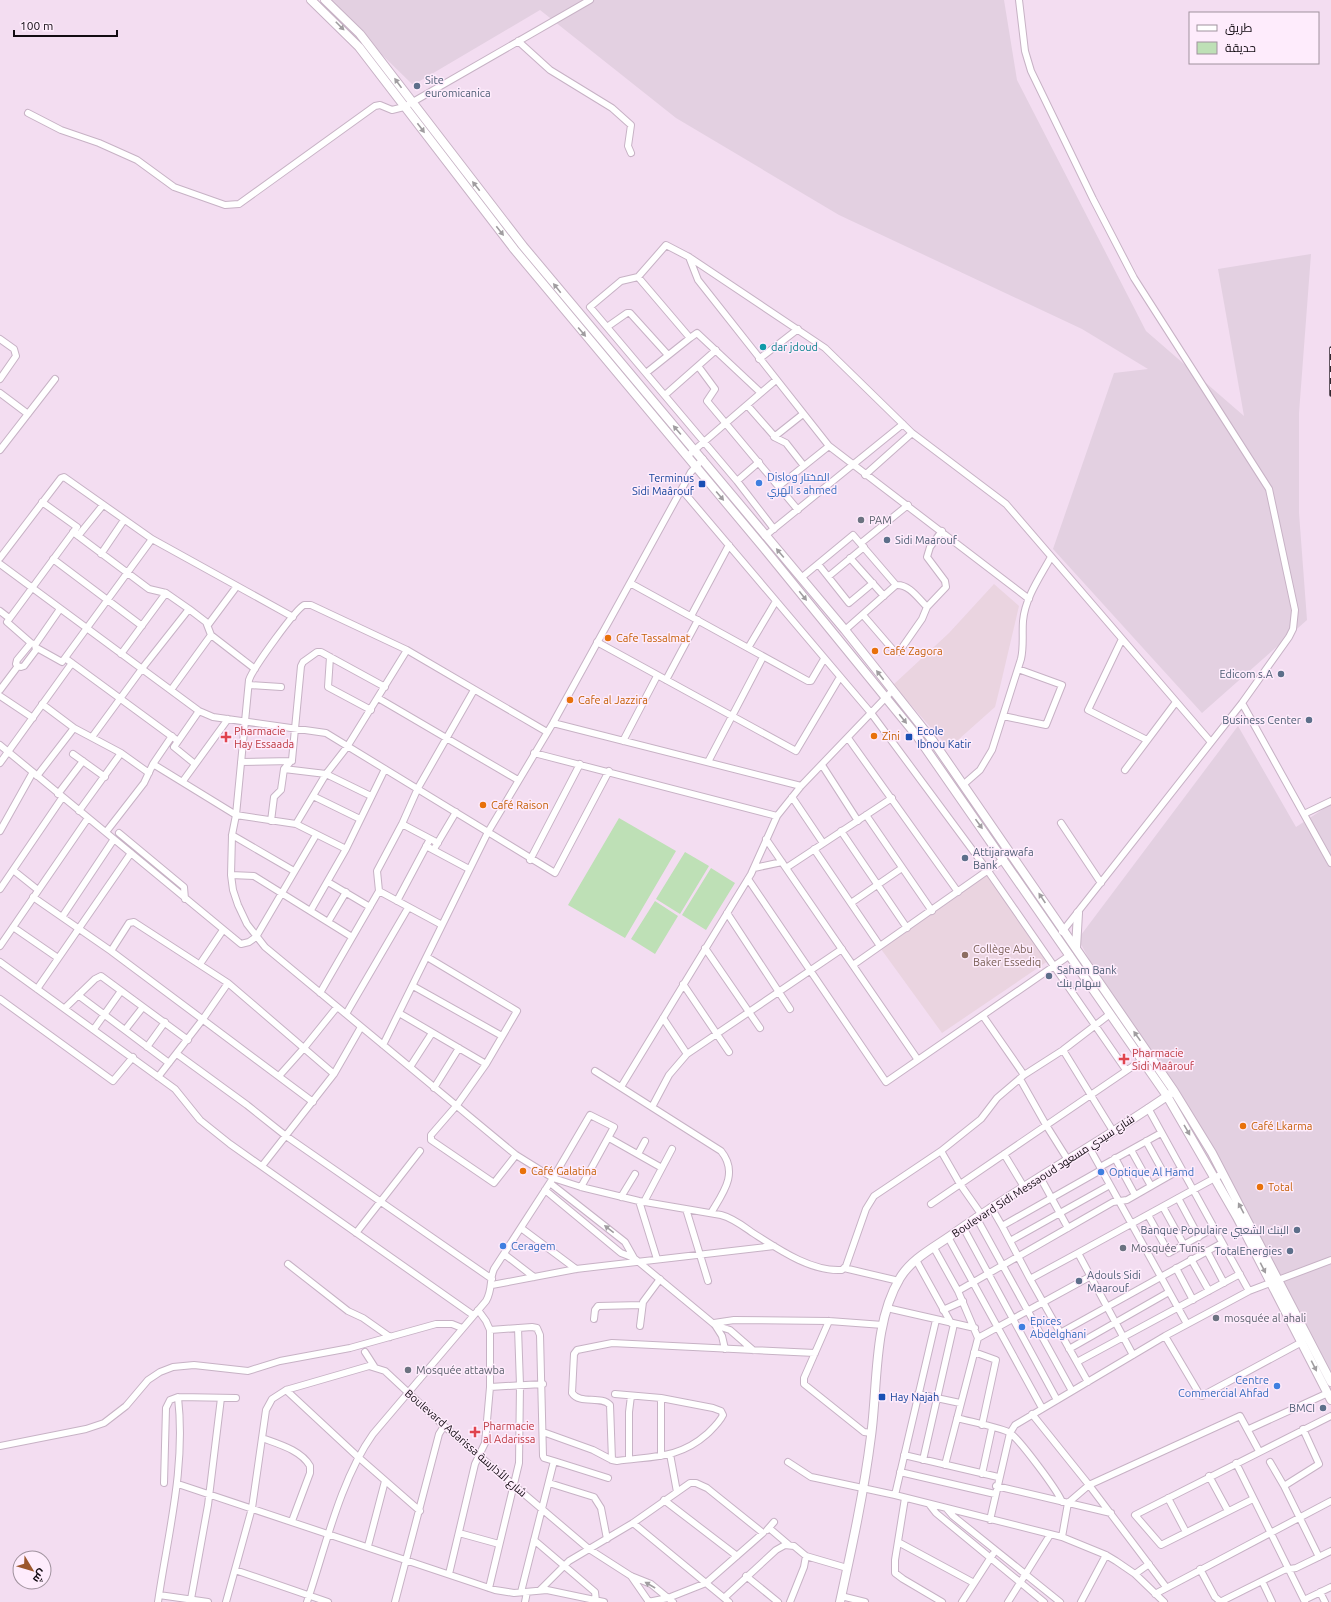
<svg xmlns="http://www.w3.org/2000/svg" width="1331" height="1602" font-family="Ubuntu,Cairo,sans-serif">
	<rect width="100%" height="100%" fill="#f3ddf1"/>
	<path fill="#e3d0e1" d="M326 0H1004L1017 80 1146 331 1244 416 1218 269 1311 254 1299 413V513L1307 620 1202 713 1053 549 1114 373 1148 369 1082 329 839 215 676 118 540 10 413 85Z
		M1238 726 1296 827 1331 804V1398L1078 939Z"/>
	<path fill="#ead4e0" d="M994 584 1019 606 1000 687 995 707 949 748 893 685 949 633Z
		M988 874 1048 961 942 1033 881 949Z"/>
	<path fill="#bee0b6" d="M619 818 676 851 625 938 568 905Z
		M685 852 709 866 680 914 656 899Z
		M711 868 735 883 706 930 682 915Z
		M655 901 678 916 655 954 631 939Z"/>
	<g fill="none" stroke-linecap="round" stroke-linejoin="round">
		<defs>
			<path id="minor" d="M1019 0 1025 51 1031 71 1093 199 1134 278 1269 489 1295 610 1293 629 1289 637 1242 703 1062 932
				M518 41 550 70 612 108 631 125 628 146 631 153
				M28 113 61 130 99 143 137 160 174 187 225 205 239 204 375 106 380 105 392 110 404 107 590 0
				M689 257 698 280 829 446 1029 599
				M638 277 690 338 697 333 760 392
				M607 327 627 313H630L668 355
				M0 339 14 349 16 356 0 379
				M759 359 798 329
				M698 366 715 389 707 401 798 510
				M646 373 690 338
				M0 393 28 414
				M665 395 716 350
				M747 405 776 438 786 443 804 466
				M774 437 803 414
				M0 450 55 379
				M691 453 776 380
				M865 475 912 433
				M737 481 759 462
				M779 486 829 446
				M682 490 871 713 988 871 1126 1070
				M774 529 737 481 590 307 621 281 638 277 666 245 689 257 825 348 912 433 1006 504 1210 741
				M73 532 149 589 166 593 189 609 206 622 211 635 255 669
				M78 536 103 505
				M765 536 903 424
				M861 543 908 505
				M101 554 124 520
				M0 558 61 478 64 477 152 539 293 617
				M850 558 884 596
				M53 559 142 626
				M0 564 199 711 213 717 326 733 555 873 609 771
				M818 564 849 603 873 583
				M829 576 864 547
				M801 578 853 535 896 585
				M630 583 808 681H811L824 659
				M0 611 9 618
				M863 615 894 651 899 652 922 619 927 607 946 587 945 581 927 557 930 547 942 531
				M691 616 729 545
				M208 625 237 586
				M845 630 896 585C909 584 918 598 927 607
				M1122 639 1088 710 1147 740
				M597 642 796 751 840 677
				M31 643 7 622 77 527 42 502
				M35 645 60 609
				M37 648 62 662 152 539
				M748 648 776 601
				M121 654 166 593
				M330 657 328 687 371 710
				M65 658 178 741
				M18 666 16 664 17 660 31 643 34 644
				M18 666 21 667 24 666 36 650 35 645
				M666 680 698 620
				M249 685 281 687
				M0 690 18 666
				M171 690 211 635
				M0 696 33 718
				M378 698 518 780
				M1242 703 1331 863
				M42 704 74 728 121 753 149 773
				M1003 716 1046 725 1062 685 1018 669
				M553 723 801 786
				M547 732 407 650 311 605H304C295 610 253 668 249 680L236 815 232 835 231 875 233 890 238 905 247 924 265 947 516 1155 553 1178 581 1187 639 1201 721 1215C733 1218 743 1226 753 1233 778 1249 811 1272 842 1270L846 1266 866 1209 874 1196 941 1151 981 1119 997 1098 1024 1075 1063 1050 1110 1014
				M92 737 144 666 189 609
				M848 738 958 892
				M623 741 657 676
				M0 745 241 944 249 942 256 937 316 835
				M534 753 777 816
				M73 754 105 777
				M241 762 292 761
				M708 762 763 657
				M0 763 72 663
				M153 764 236 815 296 824 346 849
				M195 764 174 747 199 711
				M822 765 858 821
				M284 769 326 774 371 796
				M1125 770 1176 702
				M37 776 74 728
				M183 781 228 719
				M964 784 980 770 992 750 1021 659C1024 646 1022 634 1023 621 1025 598 1040 577 1051 557
				M58 794 83 761
				M313 796 360 819
				M792 797 823 843
				M79 811 121 753
				M1304 814 1331 801
				M866 815 932 911
				M271 821 274 797 281 790 284 769 292 760 301 666 303 662 317 652H321L385 687
				M1061 823 1101 883
				M296 824 326 774 347 747 407 650
				M402 824 438 843
				M0 831 33 772
				M841 831 907 928
				M106 832 144 783 153 764 172 736
				M119 833 184 887 185 899
				M232 835 294 871
				M766 839 918 1060
				M426 846 469 869
				M434 849 456 812
				M814 849 880 946
				M530 860 580 764
				M754 868 782 862
				M786 868 892 798
				M13 870 38 890
				M231 875 254 876 352 937
				M748 879 886 1082 1070 955
				M328 882 370 907
				M0 889 62 798
				M33 897 111 951 313 1102
				M397 901 430 839
				M851 903 902 868
				M311 910 346 849 385 769
				M727 913 790 1009
				M62 917 114 839
				M328 922 346 892
				M442 925 379 891 377 871 402 824 418 788 474 690
				M13 927 58 958
				M0 946 88 818
				M705 948 760 1028
				M111 951 129 923 134 922 228 983 334 1074
				M427 957 517 1011 486 1064 457 1105 431 1135V1140L494 1183 516 1155
				M0 962 175 1089 200 1120 230 1144 473 1315
				M200 964 223 930
				M853 965 1004 859
				M683 984 729 1052
				M413 986 502 1036
				M37 989 131 853
				M320 993 379 891
				M78 995 169 1063
				M0 999 113 1081 133 1057
				M65 1008 95 979 101 976 188 1040
				M399 1013 486 1064
				M346 1014 408 908
				M983 1016 1024 1075
				M663 1018 687 1054
				M94 1029 121 991
				M125 1030 143 1007
				M383 1045 488 832 553 723 691 472 703 459
				M147 1047 165 1022
				M1063 1050 1113 1131
				M177 1054 247 1105 286 1136 492 1279
				M410 1067 432 1033
				M595 1071 721 1151C739 1173 723 1193 711 1213
				M279 1076 304 1048 337 1007
				M158 1077 203 1019 228 983
				M1020 1079 1046 1125 1068 1160
				M621 1087 751 874 777 816 801 786 892 691
				M434 1088 459 1048
				M652 1107 669 1075 687 1054 842 949
				M1148 1108 1249 1291
				M609 1138 662 1168
				M1146 1141 1166 1177
				M1089 1147 1187 1324
				M1131 1150 1151 1186
				M941 1151 960 1184 981 1214
				M638 1154 645 1141
				M1004 1154 1024 1187
				M1115 1158 1135 1195
				M262 1166 334 1074 361 1027
				M1100 1167 1161 1133
				M1040 1177 1068 1228
				M550 1183 625 1242 634 1258
				M545 1190 621 1253 634 1258 715 1325 722 1336 725 1349
				M621 1197 635 1174
				M1178 1198 1199 1237
				M639 1201 657 1259
				M644 1202 672 1149
				M931 1204 1142 1060
				M991 1207 1002 1226
				M1163 1207 1184 1245
				M686 1209 708 1281
				M1148 1215 1169 1253 1214 1228
				M976 1217 1072 1391
				M963 1227 1057 1400
				M521 1228 576 1269
				M356 1233 420 1151
				M948 1237 1042 1408
				M1010 1241 1110 1185
				M934 1248 958 1291 978 1338 945 1465
				M1207 1251 1224 1283
				M1078 1253 1030 1279 1002 1226 1101 1170
				M504 1254 534 1277
				M1191 1259 1209 1291
				M916 1260 951 1323
				M288 1264 348 1311 363 1318 390 1337
				M844 1268 899 1281
				M1176 1268 1193 1300
				M1030 1279 1088 1382
				M492 1285 576 1269 774 1246
				M958 1291 1113 1202 1127 1200 1181 1169
				M887 1308 975 1328
				M943 1310 963 1301
				M594 1319 595 1310 598 1306 642 1305
				M829 1321 804 1378V1384L864 1432 871 1433
				M714 1323 734 1320 829 1321 883 1325
				M715 1325 730 1330 753 1350
				M640 1326 643 1302 660 1279
				M490 1330 532 1327 537 1328 540 1335 543 1456 544 1458 554 1461 521 1592
				M1060 1333 1222 1243
				M1165 1336 1200 1395 1202 1396 1302 1342
				M978 1338 1091 1276
				M1069 1349 1169 1292
				M365 1352 374 1366
				M974 1352 996 1360 982 1425
				M1133 1355 1078 1253 1222 1174
				M1077 1362 1240 1274
				M490 1387 543 1384
				M286 1390 357 1456 420 1511
				M918 1394 960 1403
				M1032 1414 1089 1485 1166 1587
				M957 1418C967 1421 1003 1428 1010 1433 1020 1440 1058 1491 1062 1502
				M1249 1429 1328 1393
				M1303 1429 1319 1464 1284 1486 1319 1557
				M543 1432 593 1450 612 1460 617 1461C652 1456 679 1459 707 1434 713 1428 719 1423 723 1415L721 1411 713 1408 661 1398 615 1394
				M262 1438C278 1444 301 1450 310 1466V1473L292 1521
				M0 1446 86 1429 104 1423 126 1406 148 1380 160 1372 173 1367 194 1365 248 1371 280 1361 350 1348 436 1324H452L462 1328
				M670 1454 677 1492
				M904 1455 998 1477
				M661 1456V1398
				M629 1459V1412L631 1396
				M612 1460 610 1405C601 1395 580 1405 572 1393L574 1354 577 1350 612 1343 815 1353
				M923 1460 954 1324
				M554 1461 608 1478
				M788 1462 811 1477 816 1478 895 1495 1062 1537 1106 1555 1116 1561 1135 1574 1164 1602
				M1270 1462 1284 1486
				M1236 1463 1305 1602
				M900 1472 995 1494
				M982 1474 992 1428
				M1209 1476 1228 1511
				M164 1483 166 1408 170 1400 178 1397 236 1398
				M549 1483 594 1497 601 1508 607 1539
				M178 1484 495 1590 514 1593 547 1590 604 1602
				M996 1486 1111 1513
				M895 1495 936 1320
				M905 1498 895 1560V1573L903 1579 942 1602
				M1168 1498 1186 1532
				M1253 1499 1161 1545 1135 1515 1331 1416
				M664 1500 737 1556
				M929 1504 936 1513 1044 1602
				M947 1509 953 1516 1060 1602
				M990 1520 1010 1433 1015 1425 1165 1336 1249 1291 1331 1260
				M633 1523 729 1602
				M769 1528 789 1545
				M767 1530 774 1522
				M459 1533 499 1544
				M1062 1537 1068 1503 1089 1485 1240 1416 1259 1451
				M534 1540 595 1592 596 1601
				M898 1542 974 1583
				M368 1546 385 1481
				M1200 1569 1215 1597 1221 1602
				M235 1570 328 1602
				M449 1574 475 1464 485 1443 490 1387V1330L486 1321 478 1310
				M1135 1574 1149 1564
				M631 1576 649 1602
				M746 1576 778 1602
				M1262 1581 1272 1602
				M489 1588 519 1463 520 1385 518 1328
				M540 1590 569 1561 633 1523 690 1483H696L707 1488 763 1533 706 1583 668 1598 648 1602
				M1320 1592 1325 1602
				M1155 1594 1331 1501
				M159 1595 208 1602
				M841 1596 865 1602
				M724 1598 776 1550 785 1545 794 1546 806 1556 847 1568
				M191 1599 208 1505 221 1398
				M1304 1600 1331 1587
				M158 1602C168 1533 186 1467 178 1397
				M226 1602 252 1508 266 1410 272 1399 286 1390 369 1366 385 1371 444 1426 589 1549 631 1576 651 1584 673 1602
				M307 1602C325 1549 340 1480 373 1434L486 1301C493 1289 489 1280 494 1269L553 1178 590 1115 614 1127 581 1187
				M395 1602 439 1434 444 1426
				M525 1602 527 1592
				M790 1602 804 1567 806 1556
				M962 1602 993 1554
				M1008 1602 1050 1535
				M1081 1602 1106 1555
				M1220 1602 1284 1570 1296 1568 1331 1551"/>
			<path id="tertiary" d="M311 0 359 47 514 249 763 547 917 736 1167 1096 1237 1217 1331 1400
				M325 0 360 34 523 246 845 630 933 741 1174 1091 1212 1153 1331 1382
				M1076 948 1078 913
				M840 1602C852 1547 864 1492 871 1436 878 1385 873 1323 900 1278 912 1258 935 1247 953 1234 1023 1184 1100 1143 1170 1094"/>
		</defs>
		<use href="#minor" stroke="#c7b2c5" stroke-width="8"/>
		<use href="#tertiary" stroke="#c7b2c5" stroke-width="10"/>
		<use href="#minor" stroke="#fff" stroke-width="6"/>
		<use href="#tertiary" stroke="#fff" stroke-width="8"/>
		<defs>
			<path id="rail" d="M1331 348V395"/>
		</defs>
		<use href="#rail" stroke="#332a32" stroke-width="3.5"/>
		<use href="#rail" stroke="#feecfc" stroke-width="2" stroke-dasharray="6" stroke-linecap="butt"/>
	</g>
	<defs><path id="oneway-solid" d="M-6-.8H1V-3.2L6.5 0L1 3.2V.8H-6Z"/></defs>
	<g fill="#a09da0">
		<use href="#oneway-solid" transform="translate(340 26) rotate(45)"/>
		<use href="#oneway-solid" transform="translate(398 83) rotate(-126)"/>
		<use href="#oneway-solid" transform="translate(421 128) rotate(53)"/>
		<use href="#oneway-solid" transform="translate(476 186) rotate(-128)"/>
		<use href="#oneway-solid" transform="translate(500 231) rotate(52)"/>
		<use href="#oneway-solid" transform="translate(557 288) rotate(-129)"/>
		<use href="#oneway-solid" transform="translate(582 332) rotate(50)"/>
		<use href="#oneway-solid" transform="translate(677 430) rotate(-131)"/>
		<use href="#oneway-solid" transform="translate(720 496) rotate(50)"/>
		<use href="#oneway-solid" transform="translate(780 553) rotate(-130)"/>
		<use href="#oneway-solid" transform="translate(803 596) rotate(51)"/>
		<use href="#oneway-solid" transform="translate(880 675) rotate(-128)"/>
		<use href="#oneway-solid" transform="translate(903 719) rotate(51)"/>
		<use href="#oneway-solid" transform="translate(979 824) rotate(54)"/>
		<use href="#oneway-solid" transform="translate(1042 898) rotate(-124)"/>
		<use href="#oneway-solid" transform="translate(1137 1036) rotate(-125)"/>
		<use href="#oneway-solid" transform="translate(1187 1130) rotate(60)"/>
		<use href="#oneway-solid" transform="translate(1241 1208) rotate(-118)"/>
		<use href="#oneway-solid" transform="translate(609 1229) rotate(-142)"/>
		<use href="#oneway-solid" transform="translate(1263 1268) rotate(63)"/>
		<use href="#oneway-solid" transform="translate(1314 1366) rotate(63)"/>
		<use href="#oneway-solid" transform="translate(650 1585) rotate(-150)"/>
	</g>
	<g fill="#5c6f8a" stroke="#feecfc" stroke-width="1.5">
		<circle cx="417" cy="86" r="4"/>
		<circle cx="887" cy="540" r="4"/>
		<circle cx="1281" cy="674" r="4"/>
		<circle cx="1309" cy="720" r="4"/>
		<circle cx="965" cy="858" r="4"/>
		<circle cx="1049" cy="976" r="4"/>
		<circle cx="1297" cy="1230" r="4"/>
		<circle cx="1290" cy="1251" r="4"/>
		<circle cx="1079" cy="1281" r="4"/>
		<circle cx="1323" cy="1408" r="4"/>
	</g>
	<circle fill="#0f9aa8" stroke="#feecfc" stroke-width="1.5" cx="763" cy="347" r="4"/>
	<g fill="#3f7fe0" stroke="#feecfc" stroke-width="1.5">
		<circle cx="759" cy="483" r="4"/>
		<circle cx="1101" cy="1172" r="4"/>
		<circle cx="503" cy="1246" r="4"/>
		<circle cx="1022" cy="1327" r="4"/>
		<circle cx="1277" cy="1386" r="4"/>
	</g>
	<g fill="#1a4fb4" stroke="#feecfc" stroke-width="1.5">
		<rect x="698" y="480" width="8" height="8" rx="2"/>
		<rect x="905" y="733" width="8" height="8" rx="2"/>
		<rect x="878" y="1393" width="8" height="8" rx="2"/>
	</g>
	<g fill="#6b7280" stroke="#feecfc" stroke-width="1.5">
		<circle cx="861" cy="520" r="4"/>
		<circle cx="1123" cy="1248" r="4"/>
		<circle cx="1216" cy="1318" r="4"/>
		<circle cx="408" cy="1370" r="4"/>
	</g>
	<g fill="#e8710a" stroke="#feecfc" stroke-width="1.5">
		<circle cx="608" cy="638" r="4"/>
		<circle cx="875" cy="651" r="4"/>
		<circle cx="570" cy="700" r="4"/>
		<circle cx="874" cy="736" r="4"/>
		<circle cx="483" cy="805" r="4"/>
		<circle cx="1243" cy="1126" r="4"/>
		<circle cx="523" cy="1171" r="4"/>
		<circle cx="1260" cy="1187" r="4"/>
	</g>
	<g fill="#e0444e" stroke="#feecfc" stroke-width="1.5">
		<path d="M224 731h4v4h4v4h-4v4h-4v-4h-4v-4h4z"/>
		<path d="M1122 1053h4v4h4v4h-4v4h-4v-4h-4v-4h4z"/>
		<path d="M473 1426h4v4h4v4h-4v4h-4v-4h-4v-4h4z"/>
	</g>
	<circle fill="#8d6e63" stroke="#feecfc" stroke-width="1.5" cx="965" cy="955" r="4"/>
	<g text-anchor="middle" stroke-width="3" stroke-linejoin="round" paint-order="stroke">
		<g font-size="11" fill="#4e5e75" stroke="#feecfc" text-anchor="start">
			<text x="425" y="84">Site<tspan x="425" dy="13">euromicanica</tspan></text>
			<text x="895" y="544">Sidi Maarouf</text>
			<text x="1273" y="678" text-anchor="end">Edicom s.A</text>
			<text x="1301" y="724" text-anchor="end">Business Center</text>
			<text x="973" y="856">Attijarawafa<tspan x="973" dy="13">Bank</tspan></text>
			<text x="1057" y="974">Saham Bank<tspan x="1057" dy="13">سهام بنك</tspan></text>
			<text x="1289" y="1234" text-anchor="end">Banque Populaire البنك الشعبي</text>
			<text x="1282" y="1255" text-anchor="end">TotalEnergies</text>
			<text x="1087" y="1279">Adouls Sidi<tspan x="1087" dy="13">Maarouf</tspan></text>
			<text x="1315" y="1412" text-anchor="end">BMCI</text>
		</g>
		<g font-size="11" fill="#0d838f" stroke="#feecfc" text-anchor="start">
			<text x="771" y="351">dar jdoud</text>
		</g>
		<g font-size="11" fill="#366cbe" stroke="#feecfc" text-anchor="start">
			<text x="767" y="481">Dislog المختار<tspan x="767" dy="13">الهري s ahmed</tspan></text>
			<text x="1109" y="1176">Optique Al Hamd</text>
			<text x="511" y="1250">Ceragem</text>
			<text x="1030" y="1325">Epices<tspan x="1030" dy="13">Abdelghani</tspan></text>
			<text x="1269" y="1384" text-anchor="end">Centre<tspan x="1269" dy="13">Commercial Ahfad</tspan></text>
		</g>
		<g font-size="11" fill="#164399" stroke="#feecfc" text-anchor="start">
			<text x="694" y="482" text-anchor="end">Terminus<tspan x="694" dy="13">Sidi Maârouf</tspan></text>
			<text x="917" y="735">Ecole<tspan x="917" dy="13">Ibnou Katir</tspan></text>
			<text x="890" y="1401">Hay Najah</text>
		</g>
		<g font-size="11" fill="#5b616d" stroke="#feecfc" text-anchor="start">
			<text x="869" y="524">PAM</text>
			<text x="1131" y="1252">Mosquée Tunis</text>
			<text x="1224" y="1322">mosquée al ahali</text>
			<text x="416" y="1374">Mosquée attawba</text>
		</g>
		<g font-size="11" fill="#c56008" stroke="#feecfc" text-anchor="start">
			<text x="616" y="642">Cafe Tassalmat</text>
			<text x="883" y="655">Café Zagora</text>
			<text x="578" y="704">Cafe al Jazzira</text>
			<text x="882" y="740">Zini</text>
			<text x="491" y="809">Café Raison</text>
			<text x="1251" y="1130">Café Lkarma</text>
			<text x="531" y="1175">Café Galatina</text>
			<text x="1268" y="1191">Total</text>
		</g>
		<g font-size="11" fill="#be3a42" stroke="#feecfc" text-anchor="start">
			<text x="234" y="735">Pharmacie<tspan x="234" dy="13">Hay Essaada</tspan></text>
			<text x="1132" y="1057">Pharmacie<tspan x="1132" dy="13">Sidi Maârouf</tspan></text>
			<text x="483" y="1430">Pharmacie<tspan x="483" dy="13">al Adarissa</tspan></text>
		</g>
		<g font-size="11" fill="#785e54" stroke="#feecfc" text-anchor="start">
			<text x="973" y="953">Collège Abu<tspan x="973" dy="13">Baker Essediq</tspan></text>
		</g>
		<g font-size="11" fill="#120b12" stroke="#feecfc">
			<text transform="translate(1043 1176) rotate(-33)" y="4">Boulevard Sidi Messaoud شارع سيدي مسعود</text>
			<text transform="translate(466 1443) rotate(41)" y="4">Boulevard Adarissa شارع الأدارسة</text>
		</g>
	</g>
	<rect x="1189" y="12" width="130" height="52" fill="#feecfc" stroke="#a0929e"/>
	<rect x="1197" y="25" width="20" height="6" fill="#ffffff" stroke="#a0929e"/>
	<text x="1225" y="32" font-size="12" fill="#120b12">طريق</text>
	<rect x="1197" y="42" width="20" height="12" fill="#bee0b6" stroke="#a0929e"/>
	<text x="1225" y="52" font-size="12" fill="#120b12">حديقة</text>
	<g transform="translate(32 1570) rotate(128)"><circle r="19" fill="#feecfc" stroke="#a0929e"/>
	<path d="M0-3L7 15L0 10L-7 15Z" fill="#9c572c"/>
	<text y="-6" font-size="11" font-weight="bold" text-anchor="middle" fill="#120b12">ش</text>
	</g>
	<path d="M14 30v6h103v-6" fill="none" stroke="#120b12" stroke-width="2"/>
	<text x="20" y="30" font-size="12" fill="#120b12" stroke="#feecfc" stroke-width="3" paint-order="stroke">100 m</text>
</svg>
